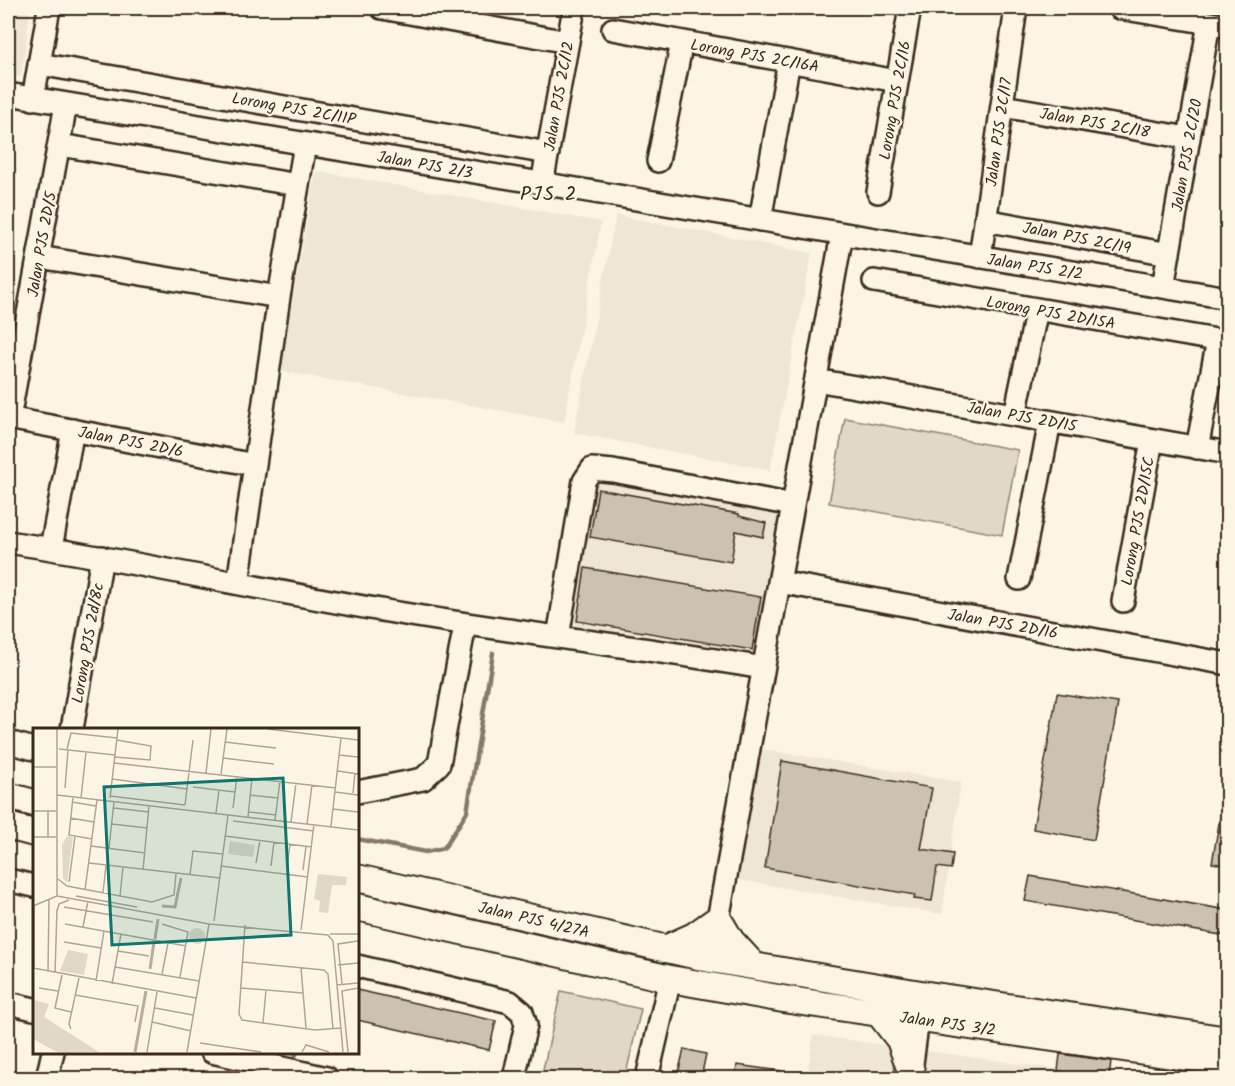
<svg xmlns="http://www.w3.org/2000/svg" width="1235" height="1086" font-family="Kalam,sans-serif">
	<rect width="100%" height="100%" fill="#fcf5e5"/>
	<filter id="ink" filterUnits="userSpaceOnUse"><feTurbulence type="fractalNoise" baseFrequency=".0167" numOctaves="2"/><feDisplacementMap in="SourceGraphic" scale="12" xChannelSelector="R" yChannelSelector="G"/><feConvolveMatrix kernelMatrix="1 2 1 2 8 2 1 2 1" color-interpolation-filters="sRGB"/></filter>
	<g filter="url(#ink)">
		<path fill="#eee6d6" d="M8 8H31L21 77 8 75Z
			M316 171 601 222 564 422 280 371Z
			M616 215 812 253 770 470 574 433Z
			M593 480 783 514 757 655 570 626Z
			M761 749 961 782 942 914 739 880Z
			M813 1035 1119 1078H807Z"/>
		<path fill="#e0d8c8" stroke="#8e8173" stroke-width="1.5" d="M845 418 1018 450 1002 535 829 503Z
			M561 991 641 1009 625 1078H541Z"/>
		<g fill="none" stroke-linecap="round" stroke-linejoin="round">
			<path stroke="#85796b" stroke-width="4.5" d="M357 839 426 852 444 848 467 812 493 653
				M295 1059 296 1052"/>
		</g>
		<path fill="#ccc2b3" stroke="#3b2a1e" stroke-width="1.5" d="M598 489 739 514V516L766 523 763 537 736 531 731 562 590 537Z
			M585 568 761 597 752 650 577 621Z
			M1057 693 1118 703 1094 840 1033 829Z
			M782 761 932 788 921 849 953 854 951 869 937 867 932 901 914 899 915 895 765 868Z
			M1221 812 1227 813V865L1212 863Z
			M1030 876 1227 910V936L1025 901Z
			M357 990 496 1021 489 1050 357 1020Z
			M684 1049 706 1054 701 1078H677Z
			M1060 1054 1111 1061 1109 1078 1058 1071Z
			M737 1065 781 1071V1078H735Z"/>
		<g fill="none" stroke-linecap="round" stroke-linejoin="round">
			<defs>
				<path id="minor" d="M382 8 568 42
					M1119 8 1228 26
					M613 29 897 81
					M39 64 548 153
					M8 94 1228 298
					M33 99 49 8
					M1002 106 1188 138
					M60 145 298 185
					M658 161 682 42
					M542 184 574 8
					M878 192 910 8
					M760 220 789 61
					M985 220 1169 254
					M39 257 279 297
					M980 257 1016 8
					M874 281 1228 342
					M1163 287 1209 23
					M816 380 1228 453
					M1015 415 1037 309
					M8 418 255 465
					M9 419 66 104
					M1197 448 1218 340
					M8 542C135 561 260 590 387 611 512 633 638 646 763 668
					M51 548 73 430
					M1019 579 1050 422
					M779 582 1228 664
					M238 583 279 297 305 144
					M1123 601 1152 440
					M558 637 584 481 592 469 613 471 793 505
					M72 729 102 557
					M8 742 34 749
					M357 792 423 779 439 764 465 625
					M8 880 34 886
					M711 959 842 234
					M357 966 510 1002 522 1012 526 1025 514 1078
					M8 1003 34 1009
					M212 1052 327 1078
					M911 1071 920 1004
					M47 1078 53 1052
					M647 1078 670 979"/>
				<path id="major" d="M8 796 34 803
					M8 826 34 833
					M357 878 711 959 921 994 1228 1040
					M357 907 670 979 789 1000 1228 1063
					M665 949 694 936 718 919 731 941 754 966
					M879 1013 900 1040 911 1071"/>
			</defs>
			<use href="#minor" stroke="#3b2a1e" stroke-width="26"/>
			<use href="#major" stroke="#3b2a1e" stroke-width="30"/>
			<use href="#minor" stroke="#fcf5e5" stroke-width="21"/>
			<use href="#major" stroke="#fcf5e5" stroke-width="26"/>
		</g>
	</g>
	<g text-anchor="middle" stroke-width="4.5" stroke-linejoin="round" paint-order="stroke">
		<g font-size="16" fill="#3b2a1e" stroke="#fcf5e5">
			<text transform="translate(755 55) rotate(10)" y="6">Lorong PJS 2C/16A</text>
			<text transform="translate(558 96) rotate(-80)" y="6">Jalan PJS 2C/12</text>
			<text transform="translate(894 100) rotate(-80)" y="6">Lorong PJS 2C/16</text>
			<text transform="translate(294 108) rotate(10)" y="6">Lorong PJS 2C/11P</text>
			<text transform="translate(1095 122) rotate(10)" y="6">Jalan PJS 2C/18</text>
			<text transform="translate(998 132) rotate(-82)" y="6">Jalan PJS 2C/17</text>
			<text transform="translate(1186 155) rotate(-80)" y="6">Jalan PJS 2C/20</text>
			<text transform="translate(425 164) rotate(10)" y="6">Jalan PJS 2/3</text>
			<text transform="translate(1077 237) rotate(11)" y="6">Jalan PJS 2C/19</text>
			<text transform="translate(41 244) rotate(-80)" y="6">Jalan PJS 2D/5</text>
			<text transform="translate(1035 266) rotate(9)" y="6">Jalan PJS 2/2</text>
			<text transform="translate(1051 312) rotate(10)" y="6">Lorong PJS 2D/15A</text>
			<text transform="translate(1022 416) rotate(10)" y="6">Jalan PJS 2D/15</text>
			<text transform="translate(131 441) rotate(11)" y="6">Jalan PJS 2D/6</text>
			<text transform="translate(1137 521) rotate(-80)" y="6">Lorong PJS 2D/15C</text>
			<text transform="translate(1003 623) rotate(10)" y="6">Jalan PJS 2D/16</text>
			<text transform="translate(87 643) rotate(-80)" y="6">Lorong PJS 2d/8c</text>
			<text transform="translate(534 919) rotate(13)" y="6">Jalan PJS 4/27A</text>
			<text transform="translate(948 1023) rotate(8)" y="6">Jalan PJS 3/2</text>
		</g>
		<g font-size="20" letter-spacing="1.5" fill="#3b2a1e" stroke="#fcf5e5">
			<text x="549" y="200">PJS 2</text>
		</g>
	</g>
	<g transform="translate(33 728)">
		<rect width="326" height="326" fill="#fcf5e5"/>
		<path d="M34 108 40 109 34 155 30 150 29 117ZM197 113 222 117 220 129 195 126ZM285 146 314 149 313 157H299L295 185 286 184 287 173 281 171ZM156 208a8 8 0 1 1 16 0a8 8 0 1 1-16 0ZM35 222 55 226 51 247 27 243ZM0 265 2 272 16 276 11 289 66 324H24L0 311Z" fill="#e0d8c8"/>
		<path fill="none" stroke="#b7ad9e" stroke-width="3" d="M129 178 142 179 148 150M122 211 125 191M117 241 121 214M102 324 113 263"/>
		<path fill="none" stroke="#afa495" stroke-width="1.5" d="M24 1V168M235 1 325 12M192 14 243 20M26 21 82 27M34 21 38 5 84 10M306 27 325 29M82 29 117 32 118 18 84 12M190 30 241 36M81 35 303 60M0 39H23M305 43 325 46M173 45 178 1M188 46 194 1M79 51 154 61M160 59 202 64M32 60 35 22M302 64 325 67M320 65 322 45M24 67 325 102M217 67 245 70M77 68 152 77M40 69 36 107 59 111M48 70 53 24M77 70 85 1M39 74 63 78M152 77 160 12M81 80 116 84M200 80 204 48M300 81 325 84M0 83H23M15 83V109M216 84 243 87M183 85 186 62M215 89 219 50M37 90 61 94M242 92 247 53M200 93 281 103M258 94 263 55M79 96 114 100M274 96 279 57M298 98 308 10M192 108 279 119M0 109H23M58 118 112 125M76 120 81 74M56 135 187 150M223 135 227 112M188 138 275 149M238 138 241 114M254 139 257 116M110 142 116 78M270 142 273 118M157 147 160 123 190 126M25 151 34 158 119 174 141 167 143 146M36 154 42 108M52 162 64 72M70 165 73 137M24 168 176 196 295 207 300 213 304 257 325 255M43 168 104 179M87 168 90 139M1 177V240M0 178 24 168M31 179 120 194M24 183 26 176 36 172M181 193 195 87M32 196 153 218M129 196 155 204 147 249M212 197 206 286 209 292 282 302 308 300M50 199 55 173M268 202 281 96M297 206H325M31 214 68 220M85 223 116 228M209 234 291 242 295 246 300 301M305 237 325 235M82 239 166 253M0 240 163 270M268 240 273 300M15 244 16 171M22 245 24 181M129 246 135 215M29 247 22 280 38 284M63 253 71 203M79 256 88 206M309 256 305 216 325 213M304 257 310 324M6 260 25 263M208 260 270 265M42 267 105 278 102 294M122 280 160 287M119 294 158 303M230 295 233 262M38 301 36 296 46 250M167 315 228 324M114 324 124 264M154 324 176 196M269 324 273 317 296 324M315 324 309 263 325 260"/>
		<path fill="#0f766e" fill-opacity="0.15" stroke="#0f766e" stroke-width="3" d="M250 50 258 207 79 217 71 59Z"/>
		<rect width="326" height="326" fill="none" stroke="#3b2a1e" stroke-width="3"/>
	</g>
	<rect width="1235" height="1086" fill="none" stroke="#fcf5e5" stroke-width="30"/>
	<rect x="15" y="15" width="1205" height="1056" fill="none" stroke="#3b2a1e" stroke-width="2" filter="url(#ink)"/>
</svg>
